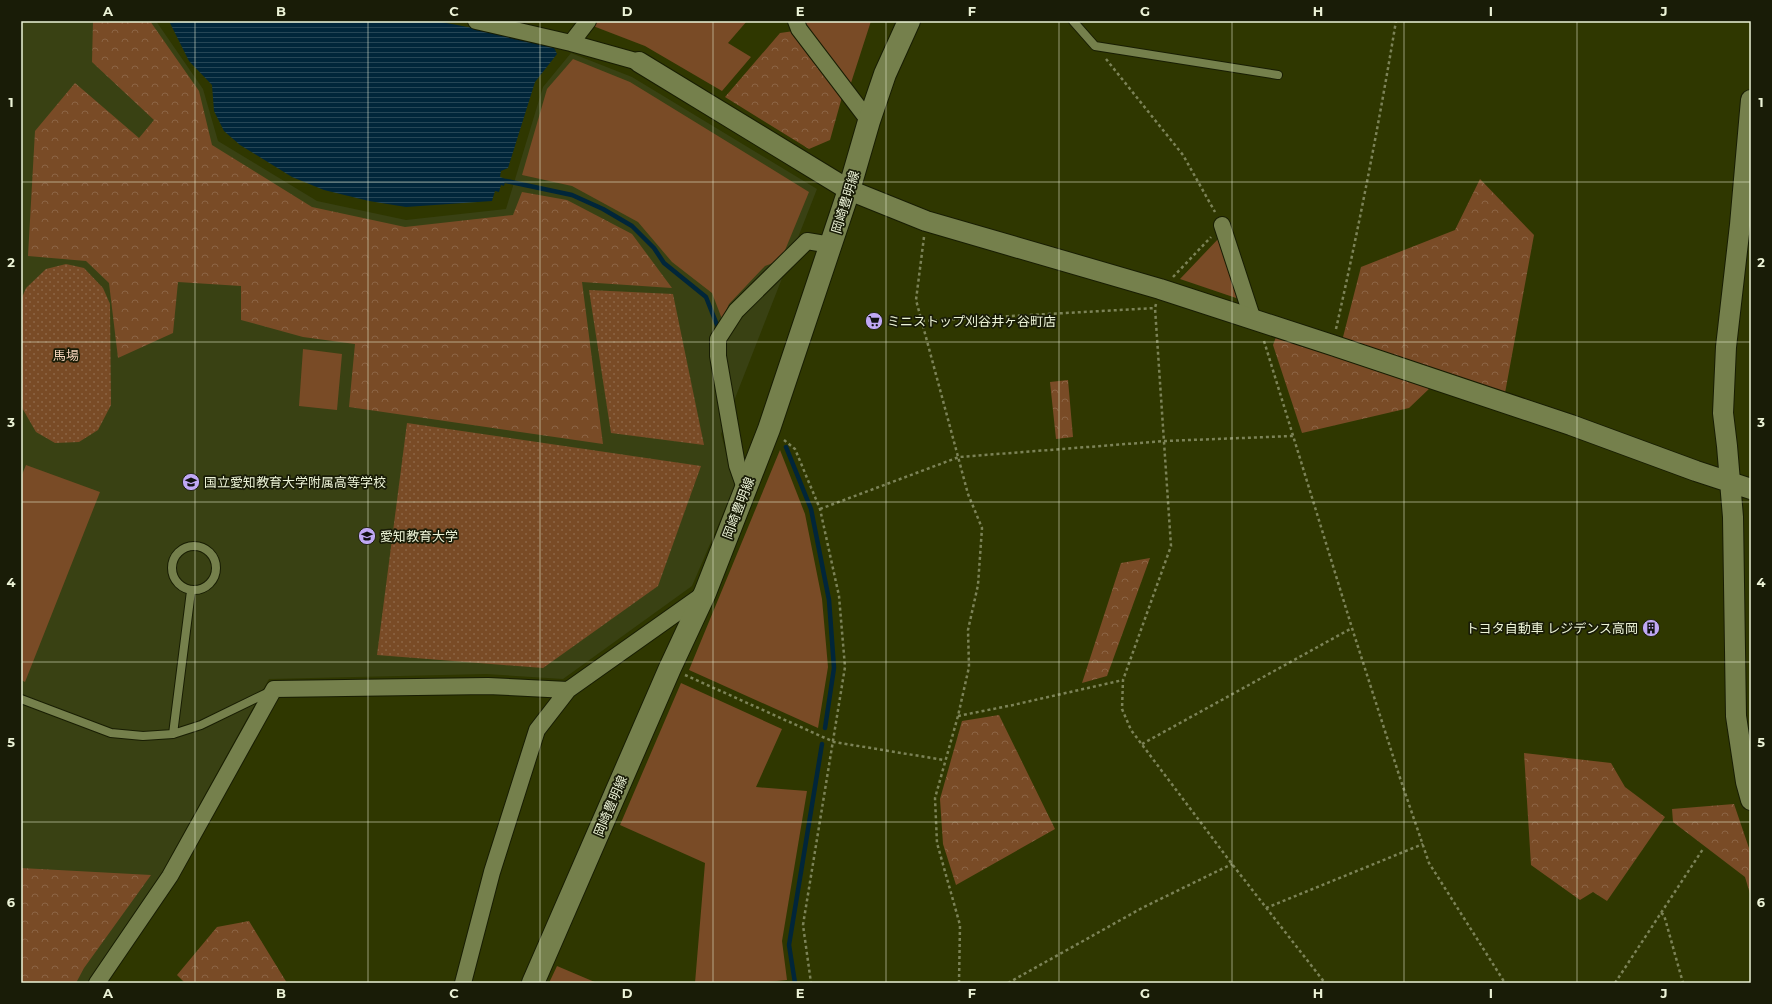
<svg xmlns="http://www.w3.org/2000/svg" width="1772" height="1004" font-family="Montserrat,'Noto Sans JP',sans-serif">
	<defs>
		<pattern id="forest-crowns" width="20" height="18" patternUnits="userSpaceOnUse"><rect width="20" height="18" fill="#794b26"/><path d="M2 6a3 3 0 1 1 6 0M12 15a3 3 0 1 1 6 0" fill="none" stroke="#8c6545"/></pattern>
		<pattern id="park-dots" width="8" height="8" patternUnits="userSpaceOnUse"><rect width="8" height="8" fill="#794b26"/><path d="M2 2h.1M6 6h.1" fill="none" stroke="#8c6545" stroke-width="1.8" stroke-linecap="round"/></pattern>
		<pattern id="water-rules" width="6" height="5" patternUnits="userSpaceOnUse"><rect width="6" height="5" fill="#01263a"/><path d="M0 2.5h6" fill="none" stroke="#264656"/></pattern>
	</defs>
	<rect width="100%" height="100%" fill="#2f3700"/>
	<path fill="#394113" d="M21 21H156L203 89 218 141 317 201 406 220 506 209 543 87 571 53 632 77 817 189 721 434 735 486 692 586 563 679 486 674 269 679 161 874 89 983H21Z"/>
	<path fill="#794b26" d="M597 21H747L728 43 751 57 722 91 645 46 593 26Z
		M803 21H871L850 86 804 24Z
		M573 59 630 82 809 192 781 260 765 266 729 304 722 319 712 293 672 262 638 222 572 186 522 175 547 89Z
		M1220 237 1239 299 1180 279Z
		M303 349 342 354 337 410 299 406Z
		M780 450 805 514 822 599 828 667 818 728 689 670Z
		M26 465 100 492 25 682 21 680V477Z
		M681 683 782 729 756 787 807 791 782 941 787 980 757 983H695L705 863 620 825Z
		M557 966 597 983H549Z"/>
	<path fill="url(#forest-crowns)" d="M93 21H150L199 91 212 145 312 207 405 227 513 215 522 192 567 200 632 234 672 288 582 282 603 444 349 407 355 344 303 337 241 320V286L178 282 173 333 118 358 109 283 86 261 28 256 35 131 75 83 139 138 154 120 92 62Z
		M794 31 842 97 830 140 809 149 725 97 780 33Z
		M1480 179 1534 235 1505 393 1342 341 1361 267 1455 230Z
		M1276 337 1431 387 1409 408 1302 433 1273 345Z
		M1068 380 1073 437 1056 439 1050 382Z
		M1150 558 1107 676 1082 683 1121 563Z
		M999 715 1055 829 956 885 943 844 940 799 962 721Z
		M1524 753 1611 763 1625 787 1665 817 1607 901 1593 892 1580 900 1531 865Z
		M1734 804 1751 854V897L1745 877 1673 822 1672 809Z
		M21 868 151 875 84 968 76 983H21Z
		M249 921 287 983H185L177 975 217 927Z"/>
	<path fill="url(#park-dots)" d="M66 264 84 268 103 288 110 304 111 405 98 430 79 442 55 443 36 432 21 406V300L26 288 46 269Z
		M589 290 673 294 704 445 611 433Z
		M407 423 701 466 658 586 543 668 377 655Z"/>
	<path fill="url(#water-rules)" d="M169 21H436L552 43 557 54 535 82 508 168 501 171 500 177 506 179 504 186 501 185 499 192 495 191 492 201 406 207 369 201 324 190 292 177 240 145 224 131 214 111 212 85 189 61Z"/>
	<g fill="none" stroke-linecap="round" stroke-linejoin="round">
		<path stroke="#01263a" stroke-width="4.5" d="M506 181 572 195 603 209 632 226 654 248 664 263 706 297 719 330
			M786 447 811 509 829 600 834 668 825 728
			M795 983 789 945 822 744"/>
		<defs>
			<path id="service" d="M1073 21 1095 46 1278 75
				M172 568a22 22 0 1 1 44 0a22 22 0 1 1-44 0Z
				M21 699 111 733 143 736 173 734 201 725 271 691
				M173 734 191 591"/>
			<path id="minor" d="M476 21 571 43 639 62
				M796 21 799 29 869 121
				M571 43 588 21
				M1222 225 1253 320
				M745 488 737 465 718 356V339L736 311 807 241 831 245
				M97 983 170 876 274 689 488 686 568 690
				M463 983 492 872 537 730 568 690 705 593"/>
			<path id="tertiary" d="M639 62 849 190 926 221 1160 289 1332 345 1571 425 1696 471 1751 489
				M1751 100 1740 225 1726 347 1723 413 1727 446 1733 517 1736 716 1746 782 1751 800"/>
			<path id="secondary" d="M533 983 670 668 705 593 769 429 849 190 869 121 885 74 909 21"/>
		</defs>
		<use href="#service" stroke="#181d03" stroke-width="10"/>
		<use href="#minor" stroke="#181d03" stroke-width="18"/>
		<use href="#tertiary" stroke="#181d03" stroke-width="22"/>
		<use href="#secondary" stroke="#181d03" stroke-width="24"/>
		<path stroke="#7c8357" stroke-width="2.5" stroke-dasharray="3 3" stroke-linecap="butt" d="M1106 59 1183 155 1215 212
			M924 237 916 300 968 494 982 528 978 585 968 630 969 667 958 716 935 798 937 843 960 925 959 983
			M1173 277 1211 237
			M1156 304 1155 308 1171 546 1123 680 1122 709 1131 730 1232 864 1325 983
			M922 321 1155 308
			M1336 329C1359 227 1379 124 1396 21
			M1264 341 1352 628 1400 778 1429 863 1505 983
			M784 440 795 449 820 509 839 596 845 667 803 925 811 983
			M820 509 959 457 1165 441 1293 436
			M685 675 834 742 944 760
			M958 716 1013 705 1123 680
			M1142 744 1352 628
			M1266 908 1423 844
			M1661 913 1664 915 1683 983
			M1008 983 1142 908 1232 864
			M1615 983 1703 849"/>
		<use href="#service" stroke="#75804c" stroke-width="8"/>
		<use href="#minor" stroke="#75804c" stroke-width="16"/>
		<use href="#tertiary" stroke="#75804c" stroke-width="20"/>
		<use href="#secondary" stroke="#75804c" stroke-width="22"/>
	</g>
	<path fill="none" stroke="#ecf3d7" stroke-width="1" stroke-opacity="0.55" d="M195 21V983M368 21V983M540 21V983M713 21V983M886 21V983M1059 21V983M1232 21V983M1404 21V983M1577 21V983M21 182H1751M21 342H1751M21 502H1751M21 662H1751M21 822H1751"/>
	<defs>
		<symbol id="supermarket-disc" viewBox="-11 -11 22 22"><circle r="9.5" fill="#c0a8f4" stroke="#191c07"/><path d="M-6-5.5h2.5l.6 2H6L4.5 2H-2.5L-4.4-4H-6ZM-1.5 3.2a1.3 1.3 0 1 0 .1 0ZM3 3.2a1.3 1.3 0 1 0 .1 0Z" fill="#111"/></symbol>
		<symbol id="school-disc" viewBox="-11 -11 22 22"><circle r="9.5" fill="#c0a8f4" stroke="#191c07"/><path d="M0-5L7-2L0 1L-7-2ZM-4 1L0 2.5L4 1V4Q0 6-4 4Z" fill="#111"/></symbol>
		<symbol id="university-disc" viewBox="-11 -11 22 22"><circle r="9.5" fill="#c0a8f4" stroke="#191c07"/><path d="M0-5L7-2L0 1L-7-2ZM-4 1L0 2.5L4 1V4Q0 6-4 4Z" fill="#111"/></symbol>
		<symbol id="building-disc" viewBox="-11 -11 22 22"><circle r="9.5" fill="#c0a8f4" stroke="#191c07"/><path d="M-4-6H4V6H1V3H-1V6H-4ZM-2.5-4.3h1.7v1.8h-1.7ZM.8-4.3h1.7v1.8H.8ZM-2.5-1h1.7V.8h-1.7ZM.8-1h1.7V.8H.8Z" fill="#111"/></symbol>
	</defs>
	<g fill-rule="evenodd">
		<use href="#supermarket-disc" x="864" y="311" width="20" height="20"/>
		<use href="#school-disc" x="181" y="472" width="20" height="20"/>
		<use href="#university-disc" x="357" y="526" width="20" height="20"/>
		<use href="#building-disc" x="1641" y="618" width="20" height="20"/>
	</g>
	<g text-anchor="middle" stroke-width="3.5" stroke-linejoin="round" paint-order="stroke">
		<g font-size="13" fill="#ecf3d7" stroke="#191c07">
			<text transform="translate(845 202) rotate(-73)" y="5">岡崎豊明線</text>
			<text transform="translate(738 508) rotate(-69)" y="5">岡崎豊明線</text>
			<text transform="translate(610 806) rotate(-67)" y="5">岡崎豊明線</text>
		</g>
		<g font-size="13" fill="#ecf3d7" stroke="#191c07" text-anchor="start">
			<text x="887" y="326">ミニストップ刈谷井ヶ谷町店</text>
			<text x="204" y="487">国立愛知教育大学附属高等学校</text>
			<text x="380" y="541">愛知教育大学</text>
			<text x="1638" y="633" text-anchor="end">トヨタ自動車 レジデンス高岡</text>
		</g>
		<g font-size="13" fill="#f5d4bc" stroke="#191c07">
			<text x="66" y="360">馬場</text>
		</g>
	</g>
	<rect width="1772" height="1004" fill="none" stroke="#191c07" stroke-width="44"/>
	<rect x="22" y="22" width="1728" height="960" fill="none" stroke="#ecf3d7" stroke-width="1.5"/>
	<g font-size="13" text-anchor="middle" font-weight="bold" fill="#ecf3d7">
		<text x="108" y="16">A</text>
		<text x="281" y="16">B</text>
		<text x="454" y="16">C</text>
		<text x="627" y="16">D</text>
		<text x="800" y="16">E</text>
		<text x="972" y="16">F</text>
		<text x="1145" y="16">G</text>
		<text x="1318" y="16">H</text>
		<text x="1491" y="16">I</text>
		<text x="1664" y="16">J</text>
		<text x="11" y="107">1</text>
		<text x="1761" y="107">1</text>
		<text x="11" y="267">2</text>
		<text x="1761" y="267">2</text>
		<text x="11" y="427">3</text>
		<text x="1761" y="427">3</text>
		<text x="11" y="587">4</text>
		<text x="1761" y="587">4</text>
		<text x="11" y="747">5</text>
		<text x="1761" y="747">5</text>
		<text x="11" y="907">6</text>
		<text x="1761" y="907">6</text>
		<text x="108" y="998">A</text>
		<text x="281" y="998">B</text>
		<text x="454" y="998">C</text>
		<text x="627" y="998">D</text>
		<text x="800" y="998">E</text>
		<text x="972" y="998">F</text>
		<text x="1145" y="998">G</text>
		<text x="1318" y="998">H</text>
		<text x="1491" y="998">I</text>
		<text x="1664" y="998">J</text>
	</g>
</svg>
